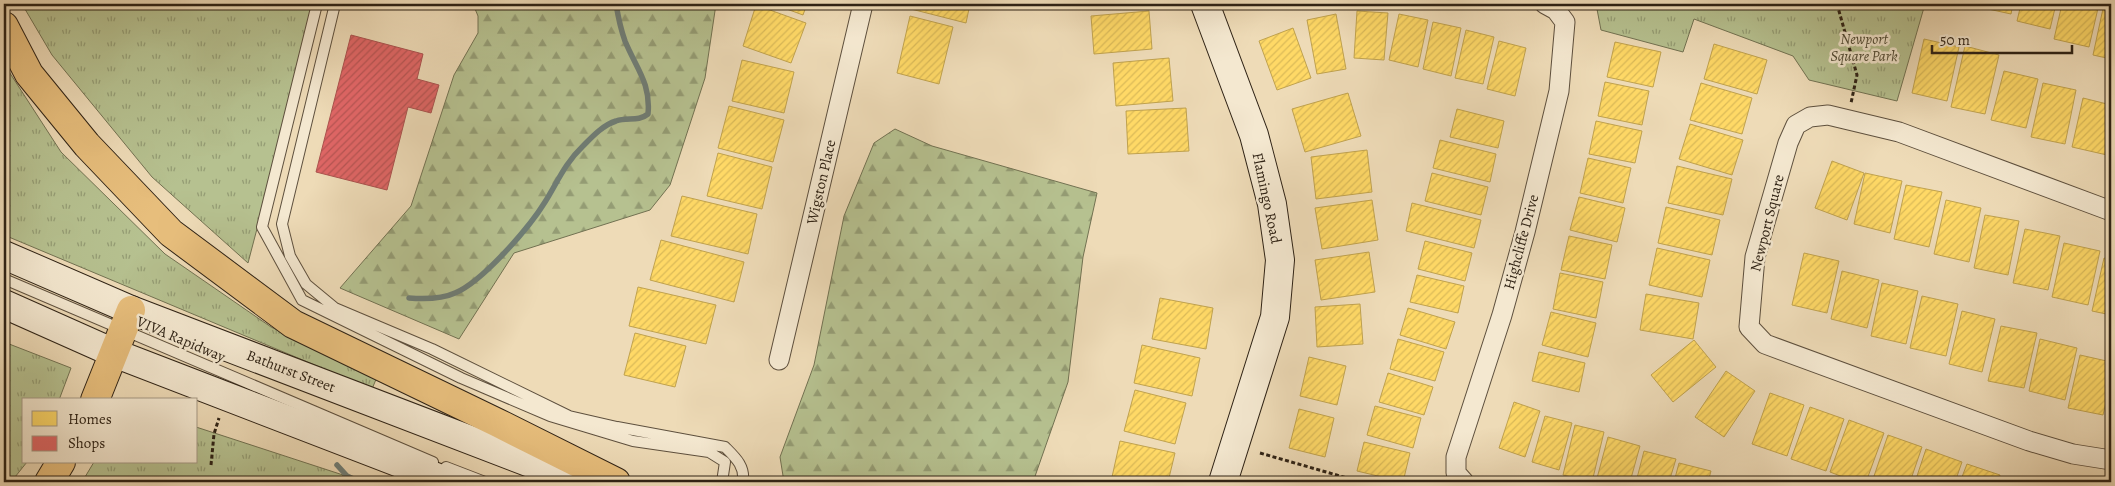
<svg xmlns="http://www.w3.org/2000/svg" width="2115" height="486" font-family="Alegreya,serif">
	<defs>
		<pattern id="grass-tufts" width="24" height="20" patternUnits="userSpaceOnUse" patternTransform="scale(1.25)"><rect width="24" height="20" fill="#b6c190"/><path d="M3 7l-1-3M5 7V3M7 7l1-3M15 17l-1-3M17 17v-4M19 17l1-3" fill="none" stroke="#949c74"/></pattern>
		<pattern id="forest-firs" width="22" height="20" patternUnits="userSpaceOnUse" patternTransform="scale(1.25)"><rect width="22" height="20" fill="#b6c190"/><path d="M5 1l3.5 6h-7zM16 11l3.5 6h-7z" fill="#949c74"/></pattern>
		<pattern id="homes-hatch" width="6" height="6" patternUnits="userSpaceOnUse" patternTransform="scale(1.25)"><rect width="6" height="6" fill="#ffd966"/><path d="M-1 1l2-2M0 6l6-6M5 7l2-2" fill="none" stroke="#dbba58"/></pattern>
		<pattern id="shops-hatch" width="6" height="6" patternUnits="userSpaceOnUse" patternTransform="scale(1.25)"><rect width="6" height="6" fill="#e06666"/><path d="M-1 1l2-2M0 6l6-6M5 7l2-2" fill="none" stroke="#b65453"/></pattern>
	</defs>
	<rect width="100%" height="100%" fill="#eedbb7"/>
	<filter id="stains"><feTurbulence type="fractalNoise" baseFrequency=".004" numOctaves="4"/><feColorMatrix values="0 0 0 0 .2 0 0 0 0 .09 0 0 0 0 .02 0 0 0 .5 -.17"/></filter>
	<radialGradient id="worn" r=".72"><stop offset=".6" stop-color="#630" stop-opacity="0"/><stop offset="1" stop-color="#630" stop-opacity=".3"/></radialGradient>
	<path fill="url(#grass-tufts)" stroke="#727252" d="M22 4H316L248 263 152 177 52 55Z
		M1596 4H1925L1897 101 1809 80 1793 56 1694 19 1683 52 1601 30Z
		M4 64 61 152 165 254 271 327 377 377 372 389 4 235Z
		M4 342 71 368 59 400H24V462H27L11 482H4Z
		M196 427 343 475 341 482H82L94 462H196Z"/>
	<path fill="url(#forest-firs)" stroke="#727252" d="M473 4H716L705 78 670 185 650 210 514 253 459 339 340 288 411 206 454 75 478 33V16Z
		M895 129 932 146 1097 193 1083 257 1068 382 1033 482H784L780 457 814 365 844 216 874 143Z"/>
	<path fill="url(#homes-hatch)" stroke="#c0a24e" d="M773 4H807L803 15Z
		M912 4H970L966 23 911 9Z
		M1081 4H1137L1081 8Z
		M1979 4H2013L2011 14 1979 7Z
		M2021 4H2056L2050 29 2017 21Z
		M2062 4H2099L2089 47 2054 39Z
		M2104 4H2111V59L2093 55Z
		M756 5 806 23 791 63 743 46Z
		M1149 11 1152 49 1094 54 1091 16Z
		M1357 11 1388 13 1384 60 1354 58Z
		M1336 14 1346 69 1317 74 1307 20Z
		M1399 14 1428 20 1418 67 1389 60Z
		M910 16 953 27 939 84 897 73Z
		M1433 22 1461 28 1451 76 1423 69Z
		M1293 28 1311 78 1277 90 1259 41Z
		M1466 30 1494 37 1483 84 1455 78Z
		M1924 39 1959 47 1947 101 1912 93Z
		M1499 41 1526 48 1515 96 1487 89Z
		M1615 42 1661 52 1653 87 1607 77Z
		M1714 44 1767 60 1757 94 1704 79Z
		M1965 46 1999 55 1985 114 1951 107Z
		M1169 58 1173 101 1116 106 1113 63Z
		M742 60 794 72 784 113 732 101Z
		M2004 71 2038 79 2026 128 1991 120Z
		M1605 82 1649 91 1642 125 1598 116Z
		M1701 83 1752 98 1742 134 1690 120Z
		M2043 83 2076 90 2065 144 2031 137Z
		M1348 93 1361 136 1305 152 1292 109Z
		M2083 98 2111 105V136L2107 155 2072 147Z
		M729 106 784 120 773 162 718 148Z
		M1186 108 1189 151 1128 154 1126 111Z
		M1457 109 1504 121 1498 148 1450 137Z
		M1596 121 1642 131 1635 163 1589 154Z
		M1690 124 1743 140 1732 175 1679 159Z
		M1440 140 1496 154 1490 182 1433 168Z
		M1367 150 1372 192 1316 199 1311 157Z
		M718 153 772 167 762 209 707 196Z
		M1588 158 1631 168 1623 203 1580 193Z
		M1832 161 1864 173 1847 220 1815 208Z
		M1677 166 1732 179 1723 215 1668 203Z
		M1432 173 1488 187 1481 215 1425 201Z
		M1865 173 1902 181 1890 233 1854 224Z
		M1906 185 1942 192 1929 247 1894 239Z
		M682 196 757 214 748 254 671 236Z
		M1579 197 1625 208 1617 242 1570 230Z
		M1372 200 1378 240 1322 249 1315 208Z
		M1946 200 1981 208 1969 262 1934 254Z
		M1412 203 1481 220 1474 248 1406 231Z
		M1666 207 1720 220 1712 255 1658 243Z
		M1985 215 2019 221 2008 275 1974 268Z
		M2025 229 2060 236 2048 290 2013 283Z
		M1569 236 1612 245 1605 279 1561 270Z
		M661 240 744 262 734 302 650 280Z
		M1425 241 1472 253 1465 281 1418 269Z
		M2064 243 2100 251 2088 305 2052 297Z
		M1657 248 1710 260 1702 297 1649 285Z
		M1369 252 1375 292 1321 300 1315 260Z
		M1804 253 1839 261 1827 313 1792 305Z
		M2104 258 2111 260V315L2092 311Z
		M1842 271 1879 280 1867 328 1831 319Z
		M1560 273 1603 282 1596 318 1553 309Z
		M1417 275 1464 286 1458 313 1410 302Z
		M1882 283 1918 291 1906 344 1871 336Z
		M638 287 716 305 706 344 629 326Z
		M1646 294 1699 303 1693 339 1640 330Z
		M1922 296 1958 304 1946 356 1910 348Z
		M1160 298 1213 308 1206 349 1152 339Z
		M1360 304 1363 344 1317 347 1315 307Z
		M1408 308 1455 322 1446 349 1400 335Z
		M1962 311 1995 319 1982 372 1949 364Z
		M1551 312 1596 323 1588 357 1542 345Z
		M2001 326 2037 333 2024 388 1988 381Z
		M635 333 686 346 675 387 624 375Z
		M1398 339 1444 352 1435 381 1390 369Z
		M2040 339 2077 348 2065 400 2029 391Z
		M1694 340 1716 367 1673 402 1651 375Z
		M1142 345 1200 358 1192 396 1134 383Z
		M1539 352 1585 363 1579 392 1532 381Z
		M2080 355 2111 362V380L2103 415 2068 408Z
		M1309 357 1346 366 1337 405 1300 396Z
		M1726 371 1755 391 1724 437 1695 417Z
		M1388 373 1433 387 1424 415 1379 402Z
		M1135 390 1186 403 1175 444 1124 431Z
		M1770 393 1804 405 1787 456 1752 444Z
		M1514 402 1540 411 1525 457 1499 448Z
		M1375 406 1421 418 1413 448 1367 435Z
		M1810 407 1844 419 1826 471 1791 459Z
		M1299 409 1334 418 1325 457 1289 448Z
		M1545 416 1572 423 1559 470 1532 462Z
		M1849 420 1884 433 1866 482H1856L1830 472Z
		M1575 425 1604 432 1592 482 1563 475Z
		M1888 435 1922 447 1910 482H1872Z
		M1608 437 1640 446 1630 482H1596Z
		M1120 441 1175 453 1168 482H1137L1112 477Z
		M1364 442 1410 453 1403 482 1357 471Z
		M1926 449 1962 462 1955 482H1915Z
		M1644 451 1676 459 1669 482H1636Z
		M1679 463 1711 471 1708 482H1674Z
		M1967 464 2000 475 1998 482H1960Z"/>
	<path fill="url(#shops-hatch)" stroke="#ab524e" d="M351 35 423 54 417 79 439 85 431 113 408 107 387 190 316 172Z"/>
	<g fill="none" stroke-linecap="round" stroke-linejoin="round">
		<path stroke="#6f7d76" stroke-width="5.5" d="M409 298C423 299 442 299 455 293 482 282 529 228 545 202 557 183 565 163 583 146 592 137 603 125 616 121 628 117 638 122 648 114 651 83 636 68 625 41 621 30 618 16 616 4
			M337 465 347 476 360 482"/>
		<defs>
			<path id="lane" d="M317 4 262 227 302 300 461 378 550 416 633 441 709 452 725 462 722 482
				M335 4 282 224 290 256 306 284 335 308 432 349 569 416 617 427 725 447C736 458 745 466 743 482
				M4 279 433 462
				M446 467 485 482"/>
			<path id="street" d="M2111 211 1899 132 1828 115 1810 117 1796 125 1788 143 1755 257 1749 327 1765 344 2029 441 2073 454 2111 460
				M779 360 863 4
				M1464 482 1456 473V457L1502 315 1525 232 1559 91 1565 22 1556 10 1545 4"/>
			<path id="secondary" d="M1205 4 1254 135 1272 204 1280 260 1275 317 1223 482
				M4 255 131 310 580 482
				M4 304 114 353 449 482"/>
			<path id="highway" d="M4 26 29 74 87 145 171 233 293 324 498 423 616 482
				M95 400 131 310
				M49 482 61 462"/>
		</defs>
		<use href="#lane" stroke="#5e503e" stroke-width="12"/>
		<use href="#street" stroke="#5e503e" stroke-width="21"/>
		<use href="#secondary" stroke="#2e2215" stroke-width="30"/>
		<use href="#highway" stroke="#2e2215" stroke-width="30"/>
		<path stroke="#2e2215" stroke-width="3" stroke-dasharray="4 2.5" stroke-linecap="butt" d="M1837 4 1857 75 1851 103
			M1260 453 1361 482
			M211 465 214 434 219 418"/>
		<use href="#lane" stroke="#f4e8d0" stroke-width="10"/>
		<use href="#street" stroke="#f4e8d0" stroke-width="19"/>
		<use href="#secondary" stroke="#f4e8d0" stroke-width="28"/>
		<use href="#highway" stroke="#e7be7c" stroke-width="28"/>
	</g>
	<g text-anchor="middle" stroke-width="5" stroke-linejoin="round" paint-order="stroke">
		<g font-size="15" font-style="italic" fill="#504a34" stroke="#f4e8d0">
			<text x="1864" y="44">Newport<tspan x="1864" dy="17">Square Park</tspan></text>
		</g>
		<g font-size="15" fill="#2e2215" stroke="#f4e8d0">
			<text transform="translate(821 182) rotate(-77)" y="5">Wigston Place</text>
			<text transform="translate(1267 198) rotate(78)" y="5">Flamingo Road</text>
			<text transform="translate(1767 223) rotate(-76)" y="5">Newport Square</text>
			<text transform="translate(1521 242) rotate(-75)" y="5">Highcliffe Drive</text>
			<text transform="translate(181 339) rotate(23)" y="5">VIVA Rapidway</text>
			<text transform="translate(291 371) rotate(21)" y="5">Bathurst Street</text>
		</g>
	</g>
	<rect width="2115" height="486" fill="none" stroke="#eedbb7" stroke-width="20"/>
	<rect x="5" y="5" width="2105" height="476" fill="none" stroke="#2e2215" stroke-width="2.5"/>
	<rect x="10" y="10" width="2095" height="466" fill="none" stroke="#2e2215"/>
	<rect x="22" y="398" width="175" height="65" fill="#f4e8d0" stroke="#a59985"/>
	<rect x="32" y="411" width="25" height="15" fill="#ffd966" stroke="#a59985"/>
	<text x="68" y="424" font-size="15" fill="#2e2215">Homes</text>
	<rect x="32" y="436" width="25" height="15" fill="#e06666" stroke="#a59985"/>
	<text x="68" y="448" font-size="15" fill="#2e2215">Shops</text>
	<path d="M1932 45v8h140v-8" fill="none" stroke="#2e2215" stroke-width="2.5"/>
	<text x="1940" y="45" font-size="15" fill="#2e2215" stroke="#f4e8d0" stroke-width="4" paint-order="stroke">50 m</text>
	<rect width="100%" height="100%" filter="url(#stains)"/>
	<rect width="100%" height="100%" fill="url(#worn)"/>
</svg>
